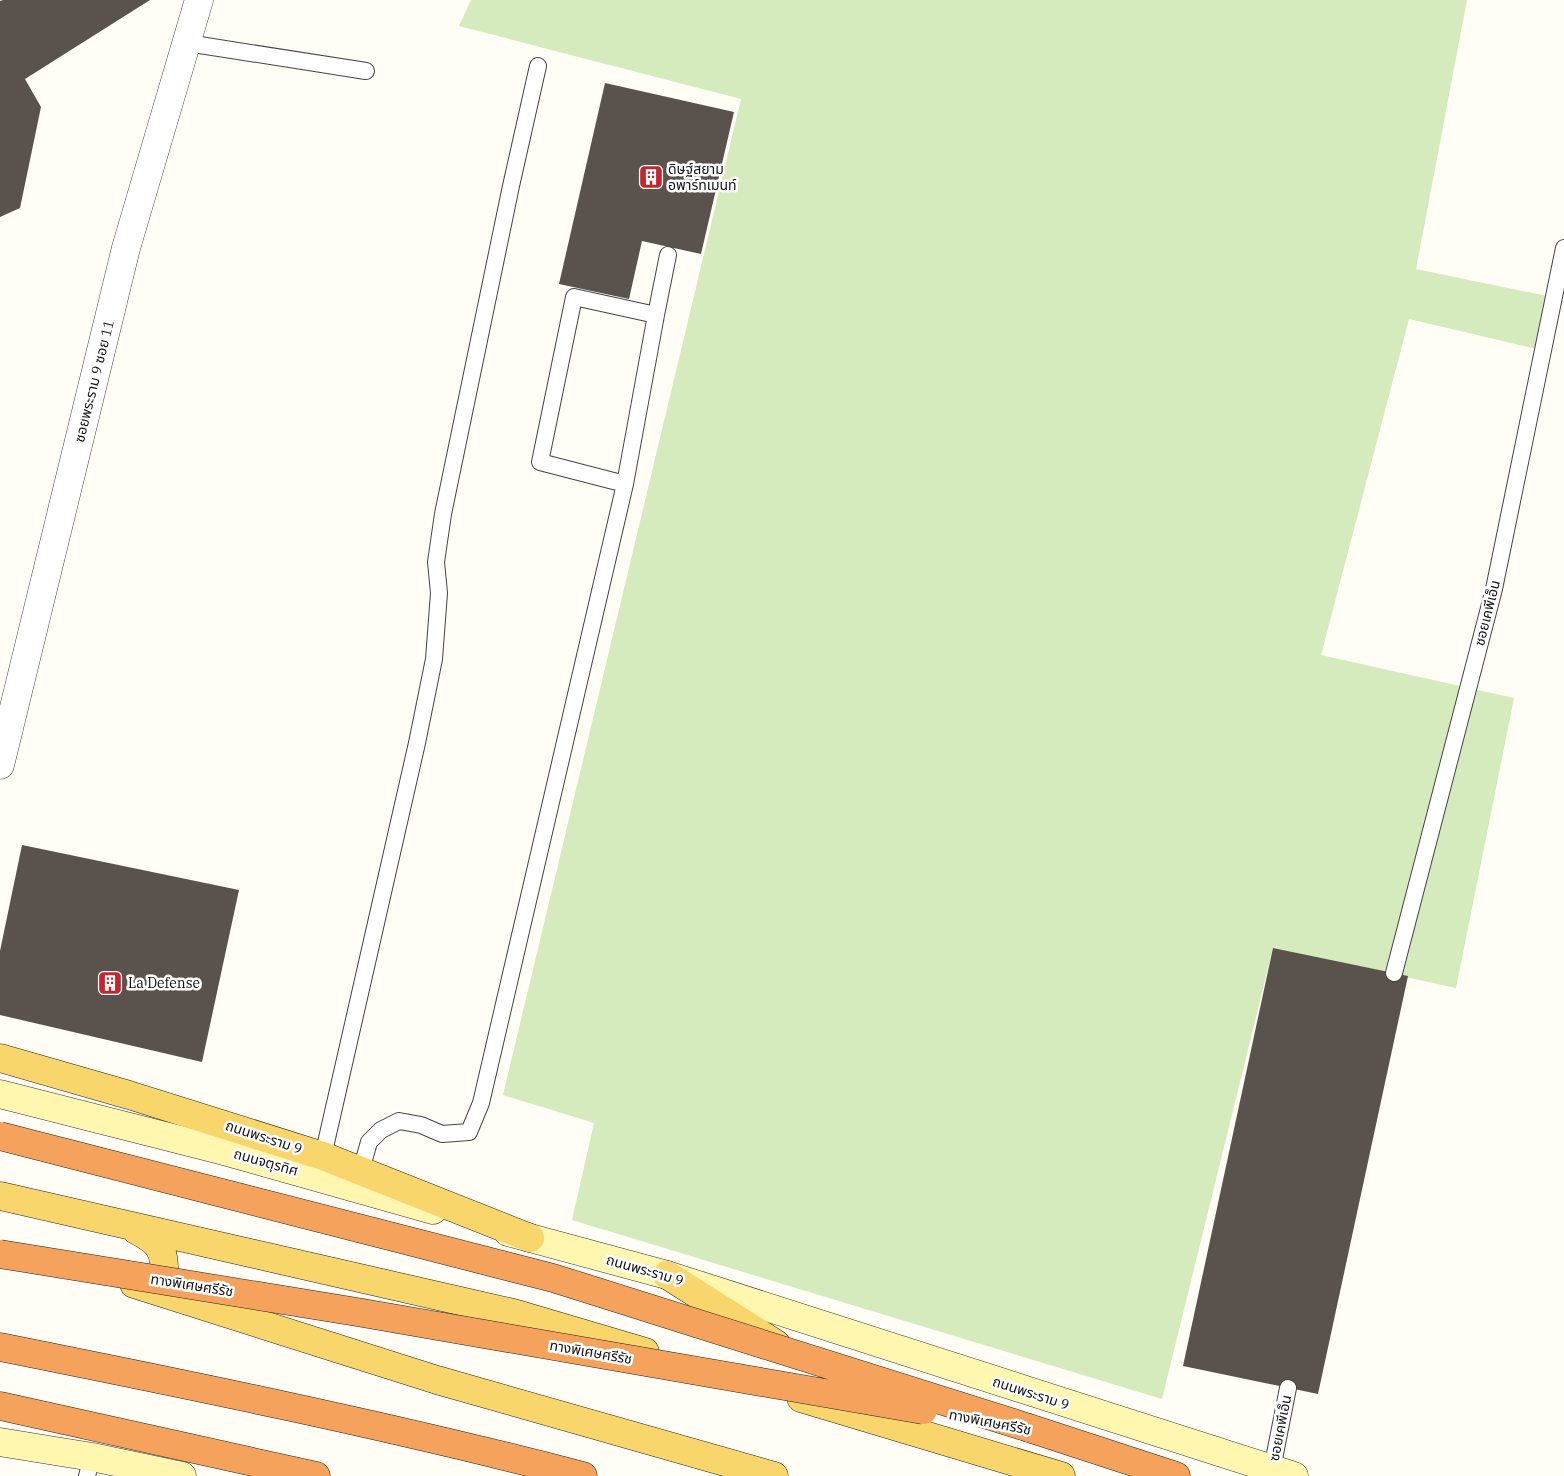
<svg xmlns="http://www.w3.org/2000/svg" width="1564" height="1476" font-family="'IBM Plex Serif','Noto Sans Thai',serif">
	<rect width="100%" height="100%" fill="#fffdf5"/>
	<path fill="#d5ebbd" d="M471 0H1467L1416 269 1547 296 1537 349 1409 319 1321 655 1514 698 1456 988 1273 948 1162 1399 572 1220 594 1123 503 1095 741 99 459 26Z"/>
	<path fill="#5a524d" d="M3 0H150L25 79 41 107 20 208 0 217V1Z
		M605 83 734 112 701 254 642 241 629 299 559 284Z
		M22 845 239 890 202 1062 0 1015V951Z
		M1273 948 1408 976 1318 1394 1183 1366Z"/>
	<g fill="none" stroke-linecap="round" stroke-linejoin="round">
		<defs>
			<path id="service" d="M187 43 366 71
				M656 315 668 255
				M1394 973 1494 589 1564 248
				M323 1156 417 743 434 659 439 593 436 562 443 514 511 186 538 66
				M361 1170 369 1142 381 1130 399 1121 421 1125 442 1134 469 1132 481 1103 625 484 656 315 574 297 540 462 625 484
				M1272 1469 1288 1388
				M87 1476 92 1457"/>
			<path id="minor" d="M0 765 126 248 199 0"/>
			<path id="secondary" d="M0 1094 224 1151 433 1210
				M508 1232 667 1275 1294 1476
				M0 1442 92 1457 182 1476"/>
			<path id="primary" d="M0 1058 129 1095 323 1156 530 1238
				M0 1196 513 1313 645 1352
				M667 1275 776 1344
				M134 1283C147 1283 155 1278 164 1270 165 1247 155 1240 136 1230
				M134 1284 437 1380 774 1476
				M801 1398 1061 1476"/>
			<path id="motorway" d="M0 1347C195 1386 391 1426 583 1476
				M0 1406 316 1476
				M1029 1428 1176 1476"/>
		</defs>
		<use href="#service" stroke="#444" stroke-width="18"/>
		<use href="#minor" stroke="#444" stroke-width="29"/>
		<use href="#secondary" stroke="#333" stroke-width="29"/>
		<use href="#primary" stroke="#222" stroke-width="29"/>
		<use href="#motorway" stroke="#222" stroke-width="29"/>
		<use href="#service" stroke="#fff" stroke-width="16"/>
		<use href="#minor" stroke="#fff" stroke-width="28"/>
		<use href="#secondary" stroke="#fff6b0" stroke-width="28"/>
		<use href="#primary" stroke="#f9d66b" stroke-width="28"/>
		<use href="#motorway" stroke="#f5a25d" stroke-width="28"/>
		<defs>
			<path id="motorway-bridge" d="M0 1136 553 1278 1029 1428
				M0 1254 357 1312 923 1410"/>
		</defs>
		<use href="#motorway-bridge" stroke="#222" stroke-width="29" stroke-linecap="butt"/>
		<use href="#motorway-bridge" stroke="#f5a25d" stroke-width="28"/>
	</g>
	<defs>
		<symbol id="building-square" viewBox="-11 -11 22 22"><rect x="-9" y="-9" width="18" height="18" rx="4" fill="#c4262e" stroke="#fff"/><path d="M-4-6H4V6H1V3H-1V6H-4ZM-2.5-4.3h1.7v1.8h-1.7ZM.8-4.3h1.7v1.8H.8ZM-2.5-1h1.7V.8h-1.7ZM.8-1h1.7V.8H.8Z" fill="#fff"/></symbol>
	</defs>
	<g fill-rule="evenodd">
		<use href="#building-square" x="637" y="163" width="28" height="28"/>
		<use href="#building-square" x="96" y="969" width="28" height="28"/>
	</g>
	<g text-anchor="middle" stroke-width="5" stroke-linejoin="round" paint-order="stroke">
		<g font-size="14" fill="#111" stroke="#fff" text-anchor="start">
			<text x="668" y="174">ดิษฐ์สยาม<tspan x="668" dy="16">อพาร์ทเมนท์</tspan></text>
			<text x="128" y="988">La Defense</text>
		</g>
		<g font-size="14" fill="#111" stroke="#fff">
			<text transform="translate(94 381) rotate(-76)" y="5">ซอยพระราม 9 ซอย 11</text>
			<text transform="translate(1487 613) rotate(-76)" y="5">ซอยเคพีเอ็น</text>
			<text transform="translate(264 1137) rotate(18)" y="5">ถนนพระราม 9</text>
			<text transform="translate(266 1162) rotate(16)" y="5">ถนนจตุรทิศ</text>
			<text transform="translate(645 1270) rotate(16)" y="5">ถนนพระราม 9</text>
			<text transform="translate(192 1285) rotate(9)" y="5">ทางพิเศษศรีรัช</text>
			<text transform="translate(591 1352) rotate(10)" y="5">ทางพิเศษศรีรัช</text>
			<text transform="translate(1031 1393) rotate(18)" y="5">ถนนพระราม 9</text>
			<text transform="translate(990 1422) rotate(11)" y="5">ทางพิเศษศรีรัช</text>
			<text transform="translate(1280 1428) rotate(-79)" y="5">ซอยเคพีเอ็น</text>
		</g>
	</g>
</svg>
